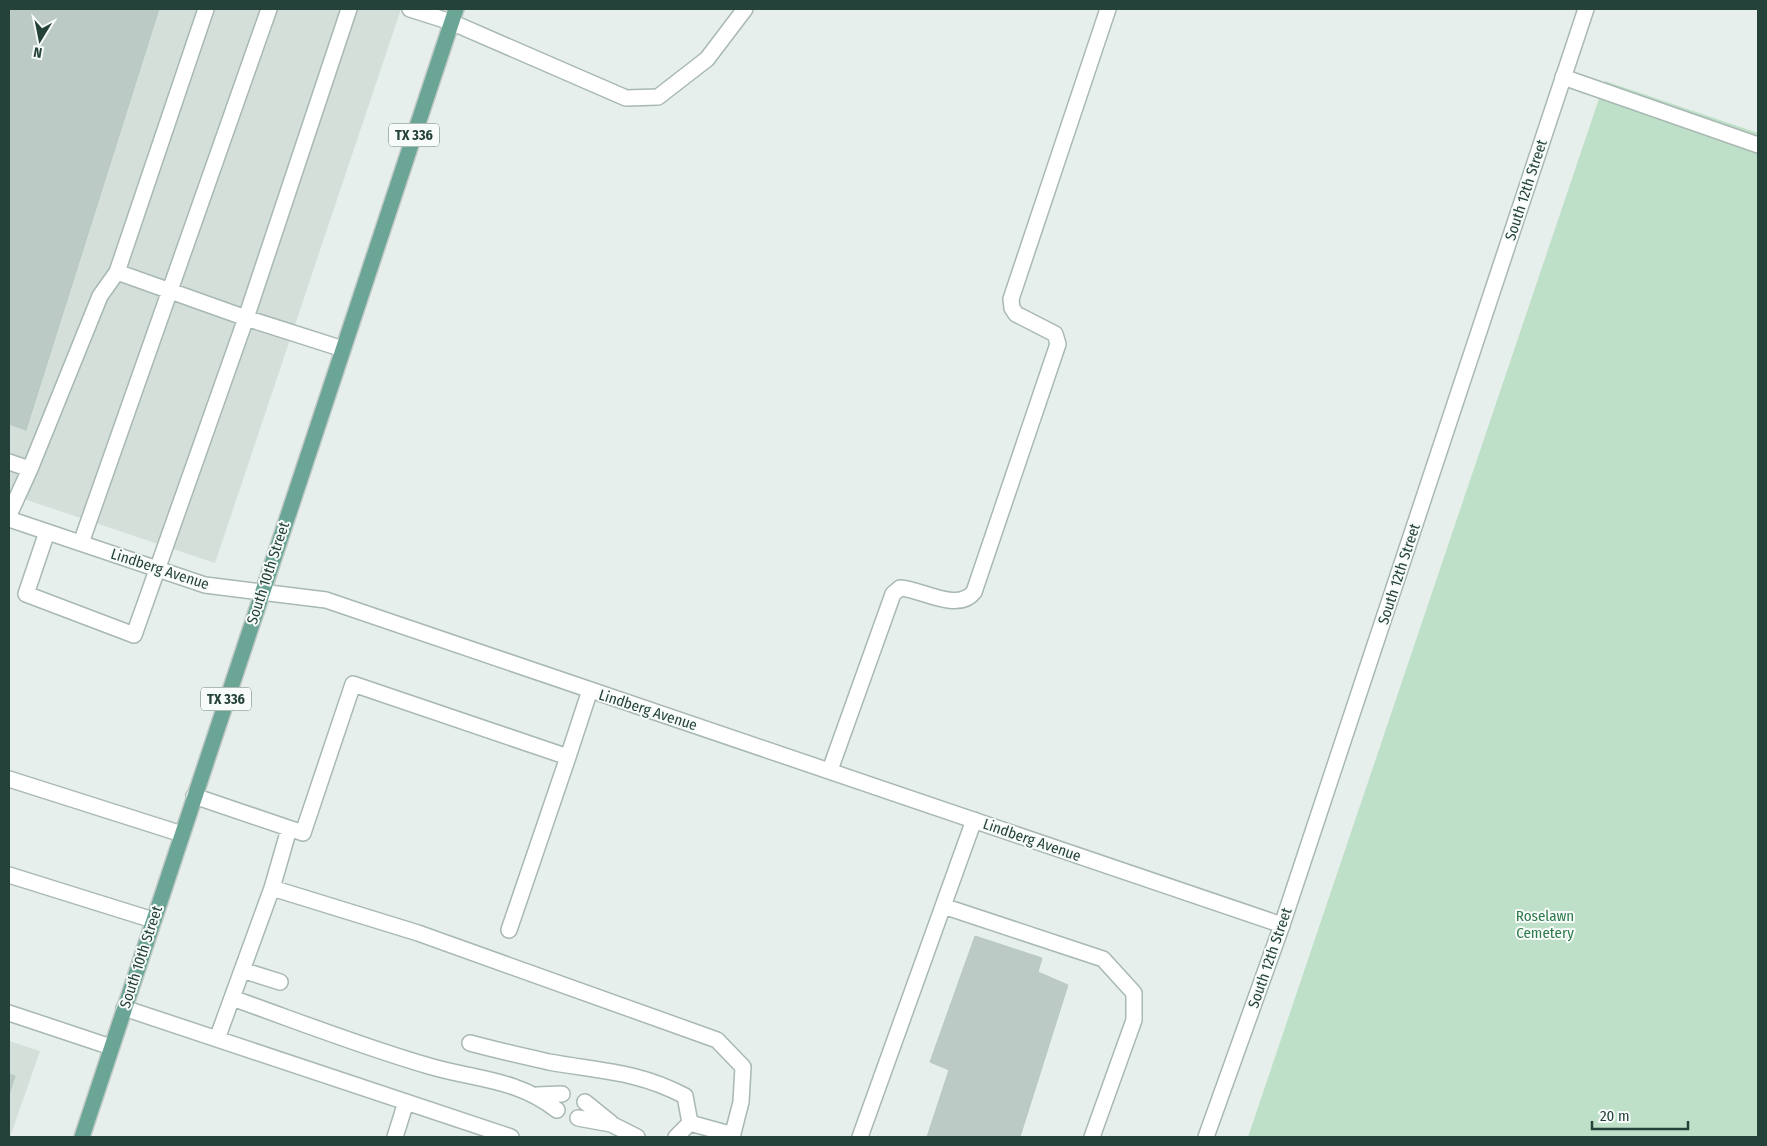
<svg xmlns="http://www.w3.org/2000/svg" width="1767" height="1146" font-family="'Fira Sans Condensed',sans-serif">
	<rect width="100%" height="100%" fill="#e6efeb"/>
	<path fill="#d4dfda" d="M9 9H401L215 563 9 494Z
		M9 1041 40 1051 10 1137H9Z"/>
	<path fill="#bfe0c8" d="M1605 81 1758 133V1137H1248Z"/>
	<path fill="#bbcac4" stroke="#b8c9c2" d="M9 9H159L26 430 9 424Z
		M975 936 1042 958 1038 972 1068 985 1020 1137H927L949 1070 930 1062Z
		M9 1074 15 1076 9 1095Z"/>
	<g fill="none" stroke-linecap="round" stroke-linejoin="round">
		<defs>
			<path id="service" d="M410 9 451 22 626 98 658 97 707 59 745 9
				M1563 77 1758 145
				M117 272 246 318 343 349
				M9 462 30 469
				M9 515 30 469 100 296 117 272 206 9
				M47 532 26 594 134 635 246 318 349 9
				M81 543 269 9
				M568 757 590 690
				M830 770 893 594 900 588C922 589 957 613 974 592L1058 344 1055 334 1016 314 1012 308 1011 299 1108 9
				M9 779 182 834
				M194 796 303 833 353 684 568 757 509 930
				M9 875 153 920
				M272 888 289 829
				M943 906 1103 959 1134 993V1020L1092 1137
				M242 970 280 982
				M232 998C297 1021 363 1047 429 1066 476 1080 515 1078 557 1110
				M124 1008 511 1137
				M217 1039 272 888 418 933 717 1040 743 1067 741 1102 732 1137
				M470 1043C496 1050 522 1056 549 1062 599 1071 638 1071 685 1096L690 1123
				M537 1095 562 1094
				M585 1102 611 1123
				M578 1118 611 1124 637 1137
				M690 1123 733 1135
				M395 1137 406 1102
				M676 1137 690 1123
				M860 1137 974 820"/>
			<path id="minor" d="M9 519 205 585 326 600 1282 925
				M9 1013 111 1047"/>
			<path id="tertiary" d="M1206 1137 1282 925 1586 9"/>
			<path id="primary" d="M82 1137 456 9"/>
		</defs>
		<use href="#service" stroke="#a8b8b2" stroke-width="18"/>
		<use href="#minor" stroke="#a8b8b2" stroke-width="18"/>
		<use href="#tertiary" stroke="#a8b8b2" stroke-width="18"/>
		<use href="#primary" stroke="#c2cac8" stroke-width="18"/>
		<use href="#service" stroke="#fff" stroke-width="15"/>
		<use href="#minor" stroke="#fff" stroke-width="15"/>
		<use href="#tertiary" stroke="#fff" stroke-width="15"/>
		<use href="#primary" stroke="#6aa596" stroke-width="15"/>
	</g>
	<g text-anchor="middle" stroke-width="4" stroke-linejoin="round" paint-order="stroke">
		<g fill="#f7fbf9" stroke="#637a73" stroke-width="1">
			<rect x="389" y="123.5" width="50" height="23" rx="4"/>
			<rect x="201" y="687.5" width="50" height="23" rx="4"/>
		</g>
		<g font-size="14" font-weight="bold" fill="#24423a">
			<text x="414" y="140">TX 336</text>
			<text x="226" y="704">TX 336</text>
		</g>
		<g font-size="15" fill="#24423a" stroke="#f7fbf9">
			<text transform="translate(1526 190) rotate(-72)" y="5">South 12th Street</text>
			<text transform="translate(160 569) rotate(18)" y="5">Lindberg Avenue</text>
			<text transform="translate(268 573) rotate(-72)" y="5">South 10th Street</text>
			<text transform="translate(1399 574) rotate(-72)" y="5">South 12th Street</text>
			<text transform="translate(648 710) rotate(18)" y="5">Lindberg Avenue</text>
			<text transform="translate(1032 840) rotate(19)" y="5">Lindberg Avenue</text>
			<text transform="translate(141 957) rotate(-72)" y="5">South 10th Street</text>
			<text transform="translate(1270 958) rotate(-71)" y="5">South 12th Street</text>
		</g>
		<g font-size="15" fill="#2d7a4b" stroke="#f7fbf9">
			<text x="1545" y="921">Roselawn<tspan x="1545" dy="17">Cemetery</tspan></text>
		</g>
	</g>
	<rect width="1767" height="1146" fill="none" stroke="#24423a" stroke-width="20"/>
	<g transform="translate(40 40) rotate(190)" stroke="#f7fbf9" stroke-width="4" paint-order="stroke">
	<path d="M0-4L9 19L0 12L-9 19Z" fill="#24423a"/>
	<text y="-8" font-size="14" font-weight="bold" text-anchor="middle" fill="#24423a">N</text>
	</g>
	<path d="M1592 1121v8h96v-8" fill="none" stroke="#24423a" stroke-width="2.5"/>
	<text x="1600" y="1121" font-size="15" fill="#24423a" stroke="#f7fbf9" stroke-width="4" paint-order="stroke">20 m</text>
</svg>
